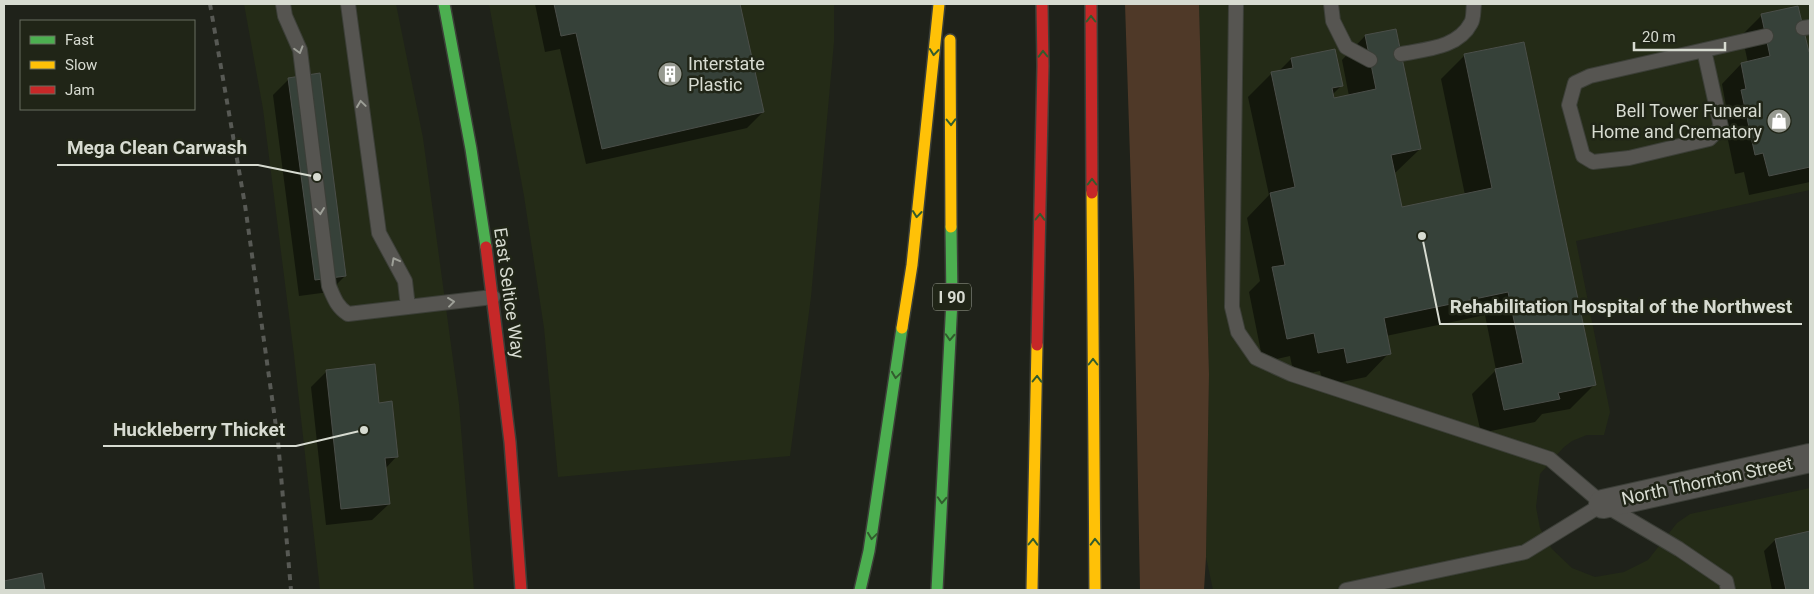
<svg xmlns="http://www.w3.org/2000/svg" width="1814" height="594" font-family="Roboto,sans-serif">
	<rect width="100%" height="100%" fill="#1f221a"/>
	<path fill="#242b17" d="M244 4H396L423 138 459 404 474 590H320L294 355 263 109Z
		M489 4H834V42L811 297 790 456 558 477 544 328 524 196Z
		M1199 4H1810V190L1576 241 1610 412 1604 435H1587L1572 441 1564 447 1540 474 1536 507 1540 528 1552 549 1572 568 1595 577 1624 572 1648 560 1677 523 1690 514 1810 488V590H1213L1206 557 1209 374Z"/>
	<path fill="#4f3928" d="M1125 4H1199L1209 374 1206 557 1204 590H1140L1134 278Z"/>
	<path fill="#0007" d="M535 4H739L763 112 747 128 586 164 560 49 545 52Z
		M1762 15 1808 54 1810 53V182L1749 195 1744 172 1735 174 1722 111 1726 106 1722 84 1741 64 1748 63 1742 35Z
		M1365 36 1420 149 1396 172 1393 173 1401 208 1465 195 1441 79 1465 55 1594 385 1570 409 1542 414 1535 422 1481 433 1472 394 1496 370 1485 315 1386 336 1389 353 1366 377 1323 386 1320 371 1294 376 1290 356 1263 362 1249 292 1260 281 1247 218 1269 195 1248 97 1272 73 1278 72 1291 59 1334 50 1342 85 1332 95 1333 100 1349 96 1342 60Z
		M289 79 345 276 329 292 299 296 273 95Z
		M327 371 378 404 397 456 385 469 389 504 372 520 326 525 311 387Z
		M1810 532V590H1772L1764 551 1775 540Z"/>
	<path fill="#364139" stroke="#4a4e49" d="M554 4H740L764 112 602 149 576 33 561 36Z
		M1798 6 1809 52H1810V167L1769 176 1763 153 1755 155 1741 90 1746 89 1741 63 1770 56 1761 14Z
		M1396 29 1421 149 1391 155 1402 207 1492 188 1464 54 1524 42 1596 385 1558 393 1560 399 1504 410 1495 369 1523 363 1508 292 1384 318 1391 354 1347 363 1344 348 1318 353 1314 333 1287 339 1272 267 1285 265 1270 193 1295 187 1271 72 1293 68 1291 58 1335 49 1343 86 1332 88 1334 98 1376 89 1365 35Z
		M320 73 346 276 315 280 288 78Z
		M375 364 379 403 392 401 398 457 385 458 390 504 341 509 326 370Z
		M1810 531V590H1786L1775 539Z
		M42 573 45 590H4V581Z"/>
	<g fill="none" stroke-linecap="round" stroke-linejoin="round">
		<defs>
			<path id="lane" d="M283 4 285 16 300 50 329 286C334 298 337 307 348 314L493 297
				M348 4 379 233 405 281 408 307
				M1236 4 1232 307 1238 332 1256 358 1291 374 1550 459 1603 504 1679 549 1726 581 1728 590
				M1331 4 1333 21 1346 47 1370 60
				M1803 28 1810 27
				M1704 50 1721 127 1709 139 1629 158 1593 162 1583 156 1569 105 1575 83 1590 76 1766 36
				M1401 54C1426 49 1458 48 1471 23 1474 18 1473 10 1474 4
				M1346 590 1525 552 1603 504"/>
			<path id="street" d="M1603 504 1810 458"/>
			<path id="fast" d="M444 4 471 149 486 247
				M860 590 869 551 902 328
				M937 590 952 300 951 227"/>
			<path id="slow" d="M950 40 951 227
				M1092 193 1095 590
				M902 328 912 265 939 4
				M1032 590 1037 345"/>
			<path id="jam" d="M1091 4 1092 193
				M486 247 510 442 521 590
				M1037 345 1043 66 1042 4"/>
		</defs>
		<use href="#lane" stroke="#3c3f38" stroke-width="16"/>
		<use href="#street" stroke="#3c3f38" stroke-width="30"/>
		<use href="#fast" stroke="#3c3f38" stroke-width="14"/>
		<use href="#slow" stroke="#3c3f38" stroke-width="14"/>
		<use href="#jam" stroke="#3c3f38" stroke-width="14"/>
		<use href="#lane" stroke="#565551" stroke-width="14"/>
		<use href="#street" stroke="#565551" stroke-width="28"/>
		<use href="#fast" stroke="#4caf50" stroke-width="11"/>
		<use href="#slow" stroke="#ffc107" stroke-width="11"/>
		<use href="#jam" stroke="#c62828" stroke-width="11"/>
		<path stroke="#575954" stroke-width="4" stroke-dasharray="6 6" stroke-linecap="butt" d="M210 4 245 205 278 441 291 590"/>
	</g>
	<defs><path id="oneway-chevron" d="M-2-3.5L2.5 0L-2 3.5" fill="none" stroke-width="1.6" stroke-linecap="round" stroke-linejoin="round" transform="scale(1.25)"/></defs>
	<g stroke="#325c2e">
		<use href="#oneway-chevron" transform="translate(1091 19) rotate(-90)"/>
		<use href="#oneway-chevron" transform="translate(934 52) rotate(96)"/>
		<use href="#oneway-chevron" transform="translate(1043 54) rotate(-91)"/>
		<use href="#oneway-chevron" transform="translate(951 122) rotate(89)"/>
		<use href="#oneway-chevron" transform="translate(1092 182) rotate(-90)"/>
		<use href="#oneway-chevron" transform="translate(917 214) rotate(96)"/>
		<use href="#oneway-chevron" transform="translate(1040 217) rotate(-89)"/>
		<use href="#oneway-chevron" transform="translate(950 337) rotate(93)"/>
		<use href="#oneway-chevron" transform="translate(1093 362) rotate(-90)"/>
		<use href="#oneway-chevron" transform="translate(896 375) rotate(98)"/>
		<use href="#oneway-chevron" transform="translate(1037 379) rotate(-89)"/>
		<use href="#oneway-chevron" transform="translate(942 500) rotate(93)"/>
		<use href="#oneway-chevron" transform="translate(872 536) rotate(98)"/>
		<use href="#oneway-chevron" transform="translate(1033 542) rotate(-89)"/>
		<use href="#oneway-chevron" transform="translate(1095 542) rotate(-91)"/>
	</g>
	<g stroke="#9d9f97">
		<use href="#oneway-chevron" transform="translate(299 50) rotate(74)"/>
		<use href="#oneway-chevron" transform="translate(361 104) rotate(-98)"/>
		<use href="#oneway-chevron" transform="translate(320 211) rotate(83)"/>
		<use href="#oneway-chevron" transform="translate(395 261) rotate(-118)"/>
		<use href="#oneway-chevron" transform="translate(451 302) rotate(-7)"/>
	</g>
	<defs>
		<symbol id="building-disc" viewBox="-11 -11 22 22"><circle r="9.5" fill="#979a91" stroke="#202517"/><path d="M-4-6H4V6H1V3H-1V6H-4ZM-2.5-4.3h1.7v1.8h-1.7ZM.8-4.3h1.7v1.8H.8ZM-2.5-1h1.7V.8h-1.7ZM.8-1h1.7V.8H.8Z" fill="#fff"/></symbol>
		<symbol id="shop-disc" viewBox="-11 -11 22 22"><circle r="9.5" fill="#979a91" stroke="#202517"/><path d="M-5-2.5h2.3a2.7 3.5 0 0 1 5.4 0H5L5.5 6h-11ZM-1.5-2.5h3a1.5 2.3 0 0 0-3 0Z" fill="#fff"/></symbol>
	</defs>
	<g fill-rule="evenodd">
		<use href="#building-disc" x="656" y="60" width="28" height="28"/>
		<use href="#shop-disc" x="1765" y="107" width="28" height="28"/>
	</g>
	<g text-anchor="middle" stroke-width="5" stroke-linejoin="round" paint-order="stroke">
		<rect fill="#202517" stroke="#a0a499" stroke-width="1" x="933" y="283.5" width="38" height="27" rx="4"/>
		<g font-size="16" font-weight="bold" fill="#d7dbd1">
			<text x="952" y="303">I 90</text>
		</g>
		<g font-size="18" fill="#d7dbd1" stroke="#202517" text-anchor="start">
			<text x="688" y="70">Interstate<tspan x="688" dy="21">Plastic</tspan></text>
			<text x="1762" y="117" text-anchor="end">Bell Tower Funeral<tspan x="1762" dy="21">Home and Crematory</tspan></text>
		</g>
		<g font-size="18" fill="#d7dbd1" stroke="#202517">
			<text transform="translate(509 293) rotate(82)" y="6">East Seltice Way</text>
			<text transform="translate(1707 481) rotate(-12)" y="6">North Thornton Street</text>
		</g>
	</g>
	<path fill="none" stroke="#d7dbd1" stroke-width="2" d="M317 177L258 165H57M1422 236L1440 324H1802M364 430L296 446H103"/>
	<g fill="#d7dbd1" stroke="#202517" stroke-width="2">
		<circle cx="317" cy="177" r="5"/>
		<circle cx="1422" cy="236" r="5"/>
		<circle cx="364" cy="430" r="5"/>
	</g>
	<g font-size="19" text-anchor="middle" font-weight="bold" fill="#d7dbd1" stroke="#202517" stroke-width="5" stroke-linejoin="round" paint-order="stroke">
		<text x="157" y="154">Mega Clean Carwash</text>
		<text x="1621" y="313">Rehabilitation Hospital of the Northwest</text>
		<text x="199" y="436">Huckleberry Thicket</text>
	</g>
	<rect width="1814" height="594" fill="none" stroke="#d7dbd1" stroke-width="10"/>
	<rect x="20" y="20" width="175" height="90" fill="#202517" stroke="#696e61"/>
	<rect x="30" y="36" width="25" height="8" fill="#4caf50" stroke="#696e61"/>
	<text x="65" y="45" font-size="15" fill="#d7dbd1">Fast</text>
	<rect x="30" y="61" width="25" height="8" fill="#ffc107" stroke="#696e61"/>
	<text x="65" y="70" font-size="15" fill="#d7dbd1">Slow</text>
	<rect x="30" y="86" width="25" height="8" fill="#c62828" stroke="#696e61"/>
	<text x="65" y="95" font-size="15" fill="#d7dbd1">Jam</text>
	<path d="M1634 42v8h91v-8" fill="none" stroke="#d7dbd1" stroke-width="2.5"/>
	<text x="1642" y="42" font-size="15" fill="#d7dbd1" stroke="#202517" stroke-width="4" paint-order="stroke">20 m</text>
</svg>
